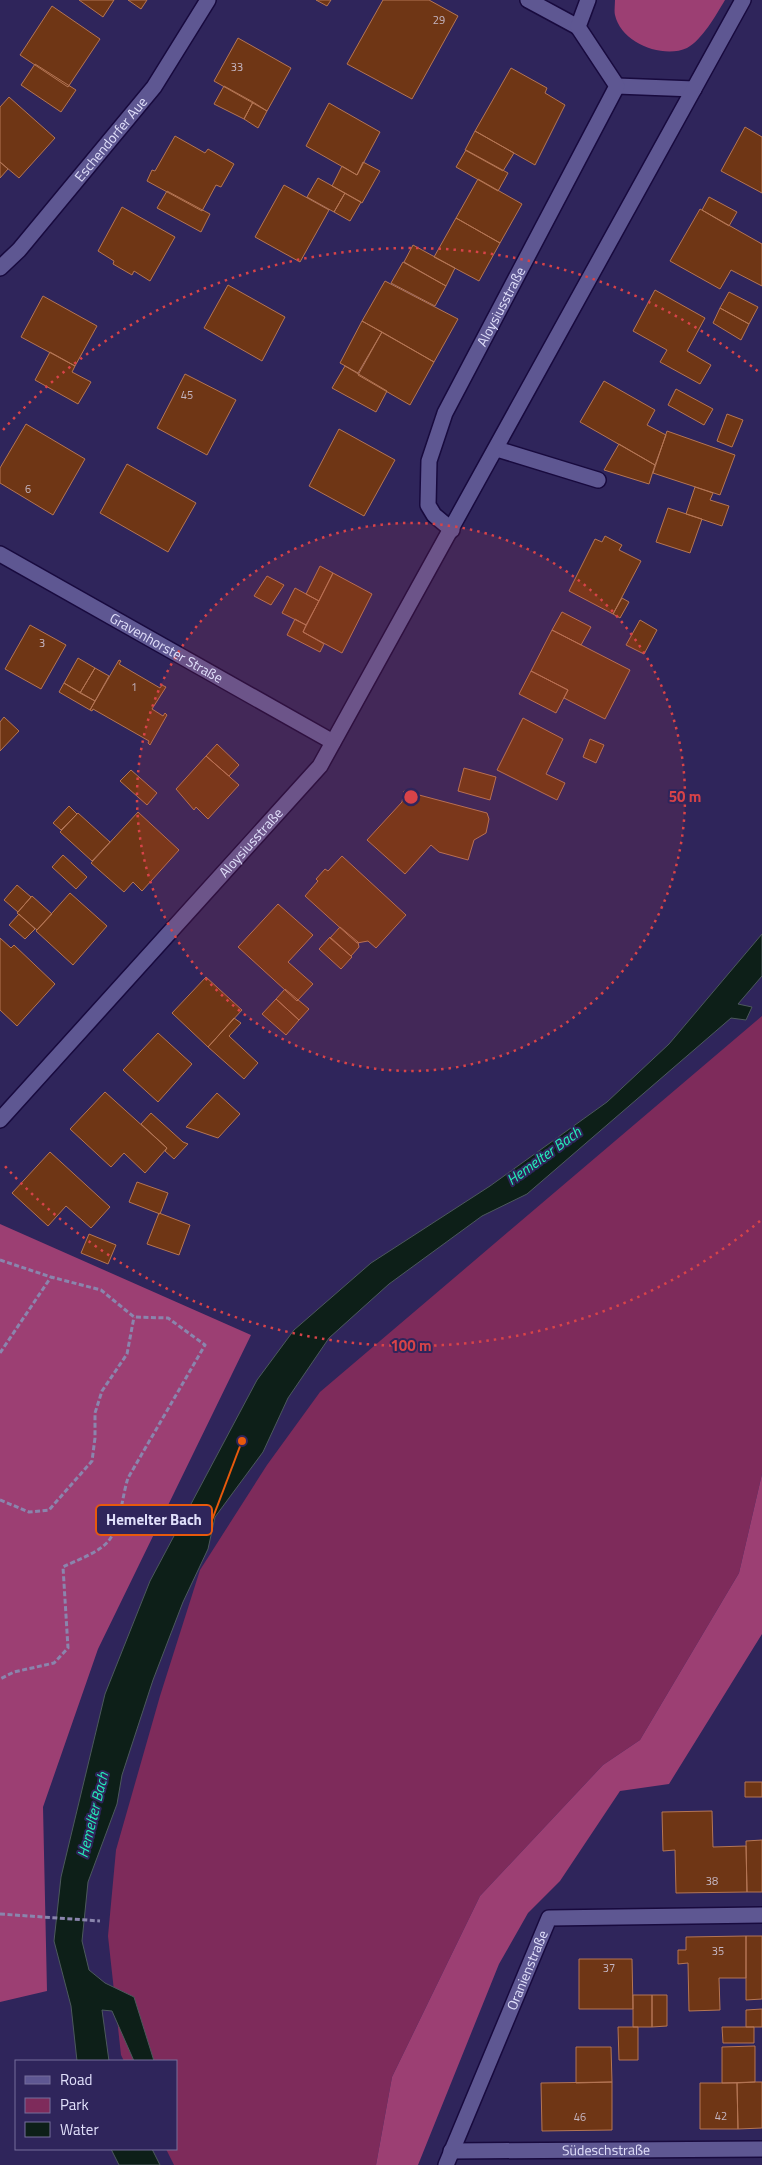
<svg xmlns="http://www.w3.org/2000/svg" width="762" height="2165" font-family="'Titillium Web',sans-serif">
	<rect width="100%" height="100%" fill="#2f255b"/>
	<path fill="#7e2b5b" d="M762 1016V1474L739 1573 640 1740 603 1765 480 1896 392 2077 376 2165H174L166 2149H176V2061H124L121 2055 108 1936 116 1850 160 1696 200 1570 267 1465 320 1392Z"/>
	<path fill="#9c3f73" d="M615 0H725C716 15 702 40 687 48 663 59 621 43 615 15 614 11 615 5 615 0Z
		M0 1224 251 1335 98 1649 43 1807 47 1991 0 2002Z
		M762 1474V1634L669 1784 620 1791 560 1881 528 1913 499 1964 418 2165H376L392 2077 480 1896 603 1765 640 1740 739 1573Z"/>
	<path fill="#0d1f18" stroke="#4c595c" d="M762 934V976L738 1004 752 1007 746 1020 731 1018 527 1194 482 1216 389 1284 329 1338 288 1398 263 1452 215 1517 208 1549 183 1602 153 1680 122 1775 117 1804 88 1882 82 1941 89 1970 105 1983 134 1997 154 2061H134L112 2011 102 2010 109 2061H77L71 2006 54 1941 61 1877 105 1694 150 1581 257 1380 294 1330 371 1263 490 1186 607 1102 669 1044Z
		M111 2149H152L160 2165H119Z"/>
	<path fill="#6f3615" stroke="#b47554" d="M79 0H114L103 17Z
		M128 0H147L141 9Z
		M316 0H331L327 6Z
		M383 0H429L458 16 412 99 347 64Z
		M52 6 100 39 68 87 20 55Z
		M238 38 291 68 267 111 214 81Z
		M35 64 76 90 61 112 21 85Z
		M511 68 547 88 545 93 565 105 535 165 475 131Z
		M224 86 253 102 244 119 214 104Z
		M9 97 55 138 19 178 0 162V107Z
		M253 102 267 111 258 128 244 119Z
		M329 103 380 132 357 175 306 146Z
		M745 127 762 137V193L721 171Z
		M475 131 514 153 503 171 465 150Z
		M175 136 205 153 208 149 234 164 221 187 216 185 202 211 147 181 152 170 155 171Z
		M466 150 508 173 498 191 456 167Z
		M0 162 8 169 0 178Z
		M363 162 380 171 362 203 332 186 342 166 357 175Z
		M318 178 345 193 334 212 307 197Z
		M478 179 522 204 500 243 456 218Z
		M284 185 329 210 300 262 255 237Z
		M167 191 210 214 201 232 157 208Z
		M345 193 361 202 350 221 334 212Z
		M709 197 737 212 729 226 702 210Z
		M122 207 175 237 150 281 134 271 132 275 113 264 114 261 98 251Z
		M700 209 762 244V286L731 270 720 289 670 261Z
		M456 218 500 243 479 281 434 257Z
		M413 245 455 268 446 286 404 262Z
		M403 262 446 286 435 306 391 283Z
		M385 281 458 319 434 362 362 321Z
		M228 285 285 317 262 361 204 328Z
		M655 290 705 318 687 351 711 365 700 384 660 362 667 350 633 331Z
		M729 292 758 307 749 324 720 308Z
		M43 296 97 326 75 366 21 337Z
		M720 308 749 324 741 340 713 323Z
		M362 321 382 332 358 373 340 363Z
		M382 332 434 362 410 405 358 375Z
		M50 352 75 366 72 372 91 382 78 404 35 380Z
		M345 366 387 391 376 412 332 388Z
		M185 374 236 400 207 455 157 428Z
		M604 381 655 410 647 425 666 435 655 465 580 422Z
		M676 389 713 409 704 425 668 405Z
		M727 414 743 420 732 447 717 441Z
		M26 424 85 459 53 515 0 483V468Z
		M339 429 395 460 364 516 309 486Z
		M667 431 735 455 720 495 653 473Z
		M619 444 655 465 649 484 604 470Z
		M127 464 196 503 168 552 100 513Z
		M695 487 713 493 710 500 729 506 722 526 686 514Z
		M668 508 702 519 690 553 656 542Z
		M605 536 622 545 619 550 641 561 613 614 569 591 595 539 602 542Z
		M320 566 333 573 319 601 306 594Z
		M333 573 372 594 342 653 303 632Z
		M267 576 284 585 271 605 254 596Z
		M295 588 319 601 306 625 282 613Z
		M622 598 629 602 620 618 613 614Z
		M562 612 591 627 581 645 552 630Z
		M295 619 306 625 303 632 324 644 320 652 287 635Z
		M640 620 657 630 644 654 626 645Z
		M30 625 66 645 41 689 5 669Z
		M552 630 630 670 605 719 564 698 568 690 531 671Z
		M78 658 95 668 80 693 64 683Z
		M119 660 121 661 119 664 160 688 162 685 166 687 152 709 163 716 165 713 167 715 150 745 148 743 149 741 93 709 92 711 90 710Z
		M95 668 109 676 95 701 80 693Z
		M531 671 568 690 556 713 519 694Z
		M64 683 95 701 90 710 59 692Z
		M4 717 19 731 0 751V722Z
		M523 718 563 739 546 774 565 783 557 800 497 770Z
		M590 739 604 745 596 763 583 757Z
		M217 744 239 765 229 776 206 756Z
		M206 756 239 785 208 819 196 807 194 810 176 789Z
		M464 768 496 777 490 800 458 791Z
		M131 770 157 793 147 805 120 781Z
		M404 791 487 813 489 819 486 833 474 840 468 860 439 852 431 845 405 874 367 840 402 802Z
		M69 806 77 814 61 830 53 823Z
		M138 812 179 850 142 891 133 882 124 892 91 863Z
		M78 813 110 842 92 861 60 832Z
		M63 855 87 877 76 889 52 867Z
		M342 856 406 915 376 948 368 941 357 943 305 896 318 881 316 879 325 869 328 871Z
		M17 885 31 897 18 912 4 900Z
		M70 893 107 926 73 965 36 931Z
		M32 896 52 914 37 930 17 913Z
		M278 904 313 935 288 962 313 984 297 1001 238 947Z
		M19 914 35 929 25 939 9 925Z
		M340 927 358 942 359 947 351 956 330 938Z
		M330 937 352 957 341 969 319 949Z
		M0 938 11 948 14 945 55 984 17 1026 0 1010Z
		M206 977 242 1010 208 1047 172 1013Z
		M285 989 309 1009 299 1020 276 999Z
		M276 999 299 1020 286 1035 262 1014Z
		M234 1018 241 1023 229 1036 258 1063 244 1079 208 1047Z
		M158 1033 192 1064 158 1102 123 1070Z
		M105 1092 167 1148 145 1173 124 1153 111 1167 70 1129Z
		M217 1093 240 1114 218 1138 186 1127Z
		M151 1113 183 1142 188 1144 174 1159 165 1151 167 1148 141 1124Z
		M50 1152 110 1207 91 1228 66 1206 48 1226 12 1193Z
		M137 1182 168 1193 160 1214 129 1202Z
		M159 1213 190 1225 179 1255 147 1244Z
		M89 1234 116 1245 108 1264 81 1253Z
		M745 1782H762V1797H745Z
		M712 1811 713 1847 746 1846 747 1892 676 1893 675 1850 663 1851 662 1812Z
		M762 1840V1892H747L746 1841Z
		M746 1936V1978H719L720 2010 689 2011 688 1963 678 1964V1950H686V1937Z
		M746 1936H762V1999L746 2000Z
		M579 1959H632L633 2009H579Z
		M633 1995H652V2027H633Z
		M652 1995H667V2026L652 2027Z
		M762 2009V2027H746V2010Z
		M618 2027H638V2060H619Z
		M722 2027H754V2043H723Z
		M755 2046V2082L722 2083V2047Z
		M576 2047H611L612 2082 576 2083Z
		M612 2082V2130L542 2131 541 2083Z
		M755 2082H762V2128L738 2129 737 2083Z
		M700 2083H737L738 2129H700Z"/>
	<g fill="none" stroke-linecap="round" stroke-linejoin="round">
		<defs>
			<g id="minor">
				<path d="M528 0 578 27"/>
				<path d="M617 86 694 89"/>
				<path id="s1" d="M0 268 19 250 154 87 208 0"/>
				<path d="M497 449 598 480"/>
				<path id="s2" d="M452 530 434 515 428 505 429 461 445 413 617 86 578 27 588 0"/>
				<path id="s3" d="M0 554 333 742"/>
				<path id="s4" d="M0 1120 320 766 743 0"/>
				<path id="s5" d="M451 2151 762 2149"/>
				<path id="s6" d="M446 2165 549 1918 762 1915"/>
			</g>
		</defs>
		<use href="#minor" stroke="#180a3e" stroke-width="18"/>
		<path stroke="#8a85ad" stroke-width="3" stroke-dasharray="5 2.5" stroke-linecap="butt" d="M0 1260 51 1277 101 1290 134 1317 168 1318 205 1345 128 1478C122 1496 121 1523 110 1539 101 1552 77 1560 63 1567L68 1648 54 1663 14 1672 0 1679
			M0 1353 51 1277
			M0 1500 29 1512 49 1510 92 1461 95 1438V1413L102 1391 127 1354 134 1317
			M0 1914 100 1921"/>
		<use href="#minor" stroke="#5e5792" stroke-width="15"/>
	</g>
	<circle cx="411" cy="797" r="274" fill="#d84348" fill-opacity=".12"/>
	<g fill="none" stroke="#d84348" stroke-width="2.5" stroke-dasharray="2.5 5">
		<circle cx="411" cy="797" r="274"/>
		<path d="M760 1221A549 549 0 0 1 3 1164M3 430A549 549 0 0 1 760 373"/>
	</g>
	<g text-anchor="middle" stroke-width="4" stroke-linejoin="round" paint-order="stroke">
		<g font-size="11" fill="#c4b5c1">
			<text x="439" y="24">29</text>
			<text x="237" y="71">33</text>
			<text x="187" y="399">45</text>
			<text x="28" y="493">6</text>
			<text x="42" y="647">3</text>
			<text x="134" y="691">1</text>
			<text x="712" y="1885">38</text>
			<text x="718" y="1955">35</text>
			<text x="609" y="1972">37</text>
			<text x="721" y="2120">42</text>
			<text x="580" y="2121">46</text>
		</g>
		<g font-size="14" fill="#e0dffa" stroke="#2f255b">
			<text dy="5" stroke="none"><textPath href="#s1" startOffset="170">Eschendorfer Aue</textPath></text>
			<text dy="5" stroke="none"><textPath href="#s2" startOffset="250">Aloysiusstraße</textPath></text>
			<text dy="5" stroke="none"><textPath href="#s3" startOffset="191">Gravenhorster Straße</textPath></text>
			<text dy="5" stroke="none"><textPath href="#s4" startOffset="374">Aloysiusstraße</textPath></text>
			<text dy="5" stroke="none"><textPath href="#s6" startOffset="211">Oranienstraße</textPath></text>
			<text dy="5" stroke="none"><textPath href="#s5" startOffset="155">Südeschstraße</textPath></text>
		</g>
		<g font-size="15" font-style="italic" fill="#24f0b9" stroke="#2f255b">
			<text transform="translate(544 1156) rotate(-36)" y="5">Hemelter Bach</text>
			<text transform="translate(93 1815) rotate(-76)" y="5">Hemelter Bach</text>
		</g>
	</g>
	<circle cx="411" cy="797" r="8" fill="#d84348" stroke="#2f255b" stroke-width="2.5"/>
	<g font-size="15" text-anchor="middle" font-weight="bold" fill="#d84348" stroke="#2f255b" stroke-width="4" stroke-linejoin="round" paint-order="stroke">
		<text x="685" y="802">50 m</text>
		<text x="411" y="1351">100 m</text>
	</g>
	<path fill="none" stroke="#e8590c" stroke-width="2" d="M242 1441L212 1520"/>
	<circle fill="#e8590c" stroke="#2f255b" stroke-width="2" cx="242" cy="1441" r="5"/>
	<rect fill="#2f255b" stroke="#e8590c" stroke-width="2" x="96" y="1505" width="116" height="30" rx="5"/>
	<g font-size="15" text-anchor="middle" font-weight="bold" fill="#e0dffa">
		<text x="154" y="1525">Hemelter Bach</text>
	</g>
	<rect x="15" y="2060" width="162" height="90" fill="#2f255b" stroke="#766f9b"/>
	<rect x="25" y="2076" width="25" height="8" fill="#5e5792" stroke="#766f9b"/>
	<text x="60" y="2085" font-size="15" fill="#e0dffa">Road</text>
	<rect x="25" y="2098" width="25" height="15" fill="#7e2b5b" stroke="#766f9b"/>
	<text x="60" y="2110" font-size="15" fill="#e0dffa">Park</text>
	<rect x="25" y="2122" width="25" height="15" fill="#0d1f18" stroke="#766f9b"/>
	<text x="60" y="2135" font-size="15" fill="#e0dffa">Water</text>
</svg>
